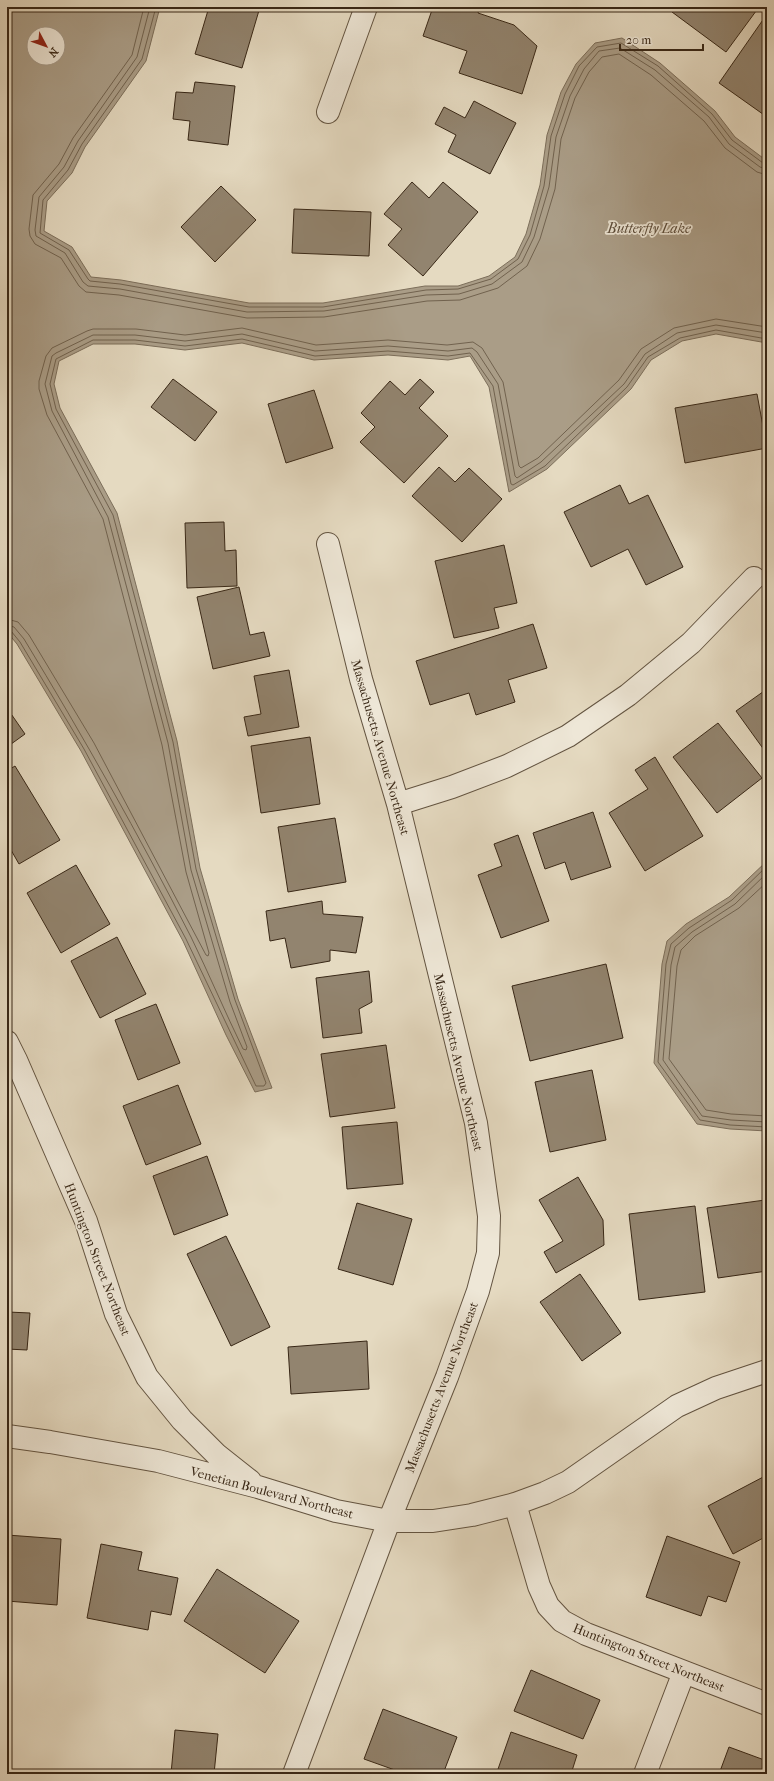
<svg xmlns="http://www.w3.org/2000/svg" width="774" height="1781" font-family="'IM FELL French Canon',serif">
	<rect width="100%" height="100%" fill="#e5dac1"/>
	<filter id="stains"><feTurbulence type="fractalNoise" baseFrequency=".005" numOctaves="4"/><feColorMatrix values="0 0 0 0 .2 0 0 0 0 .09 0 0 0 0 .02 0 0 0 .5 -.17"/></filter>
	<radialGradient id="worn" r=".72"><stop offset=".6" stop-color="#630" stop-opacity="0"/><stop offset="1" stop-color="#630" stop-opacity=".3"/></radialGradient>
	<path fill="#aa9d87" stroke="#7c6e5a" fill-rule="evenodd" d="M17 7H160L146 61 85 147 72 173 47 201 44 231 72 247 91 277 121 280 249 303H323L425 286H458L489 276 515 257 526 234 540 185 547 135 561 92 576 64 595 43 622 38 660 63 715 111 735 137 767 161V343L716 334 682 341 651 360 631 389 547 469 509 492 489 387 470 356 448 360 388 355 314 360 242 343 185 350 135 344H93L59 361 54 384 60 408 117 513 177 741 200 868 238 999 272 1088 255 1092 226 1035 183 941 81 751 17 644 7 632V18ZM34 34H58V58H34Z
		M767 861V1131L730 1129 697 1124 654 1063 662 964 667 941 686 924 729 897Z"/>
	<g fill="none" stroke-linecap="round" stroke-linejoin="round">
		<path stroke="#71624e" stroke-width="1" d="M144 7 132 55 73 138 59 164 33 195 29 229 30 236 35 244 61 258 79 286 86 292 119 295 247 318 324 317 427 301 460 300 498 288 527 266 540 239 555 189 561 139 575 98 589 72 602 57 619 54 651 75 704 121 725 148 757 172 767 175
			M150 7 137 57 78 141 64 167 39 197 35 230 36 236 65 253 83 282 88 286 120 289 247 312 324 311 426 295 459 294 492 284 522 262 534 237 549 187 556 137 570 96 584 69 599 51 620 48 655 70 709 117 729 144 760 167 767 169
			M156 7 142 59 82 144 68 170 43 200 40 233 69 250 88 279 90 281 120 284 249 307H323L426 290 458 289 491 279 518 259 530 235 544 186 551 136 565 94 579 66 597 47 621 43 658 66 712 114 732 140 763 163H767
			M7 619 18 622 29 635 94 743 206 955 208 956 209 953 186 872 162 745 103 519 47 415 39 389V381L46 356 52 348 87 331 93 329H136L185 335 242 328 316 345 388 340 447 345 473 342 482 348 503 382 519 466 521 468 538 458 619 380 641 349 674 328 716 319 767 327
			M7 625 14 627 24 639C83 736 139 835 191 937 209 974 225 1012 243 1049L246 1050 247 1047 230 1002 191 870 168 743 108 517 52 411 45 384 52 356 56 353 93 335H135L185 341 242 334 315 351 388 346 448 351 472 348 477 352 498 384 515 476 517 478 541 462 624 384 645 354 677 333 716 325 767 333
			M7 630 11 631 20 642 84 749 186 939 256 1086H264L266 1083 235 1000 196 869 173 742 113 515 56 409 50 384 56 359 93 340H135L185 346 242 339 315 356 388 351 448 356 470 353 493 386 511 484 513 485 545 466 627 387 648 357 680 338 716 330 767 339
			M767 866 732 900 689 928 671 944 666 964 658 1062 700 1120 730 1125 767 1127
			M767 873 735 904 692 932 675 947 671 965 663 1060 702 1116 731 1120 767 1122
			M767 882 739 908 695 936 681 950 677 966 669 1059 706 1110 731 1114 767 1116"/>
	</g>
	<path fill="#92846f" stroke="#382716" d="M209 7H260L242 68 195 54Z
		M433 7H480L478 13 514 25 537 46 522 94 459 73 467 51 423 36Z
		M675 7H759L726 52 672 12Z
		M767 14V117L719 83Z
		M195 82 235 86 228 145 188 140 190 121 173 119 176 92 193 93Z
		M474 101 516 123 490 174 448 152 456 135 435 124 444 107 465 118Z
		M412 182 429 198 443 182 478 212 423 276 388 245 402 229 384 214Z
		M221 186 256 220 215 262 181 227Z
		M294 209 371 212 369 256 292 253Z
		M173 379 217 412 195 441 151 407Z
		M420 379 434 392 419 408 448 436 404 483 360 442 375 427 361 413 390 381 405 395Z
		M314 390 333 448 286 463 268 404Z
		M757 394 767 448 685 463 675 408Z
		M439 467 455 482 469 468 502 499 462 542 412 496Z
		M620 485 629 504 648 495 683 567 646 585 628 549 591 567 564 512Z
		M224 522 225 551 236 550 237 586 187 588 185 523Z
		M504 545 517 603 494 608 499 628 454 638 435 561Z
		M239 587 250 635 264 632 270 656 213 669 197 597Z
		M533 624 547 668 508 680 515 702 476 715 469 693 430 705 416 661Z
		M289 670 299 727 248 736 244 717 261 714 254 676Z
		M767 689V754L736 711Z
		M7 708 25 734 7 747Z
		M718 723 762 778 717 813 673 757Z
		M310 737 320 804 261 813 251 746Z
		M655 757 703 836 645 871 609 813 648 789 635 770Z
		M15 766 60 840 19 864 7 843V771Z
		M593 812 611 867 571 880 565 862 545 869 533 833Z
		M335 818 346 882 288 892 278 827Z
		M518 835 549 921 501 938 478 875 502 866 494 844Z
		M76 865 110 924 61 953 27 893Z
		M322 901 323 914 363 917 356 953 330 950V961L291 968 285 938 270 941 266 911Z
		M117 937 146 994 100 1018 71 961Z
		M606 964 623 1038 530 1061 512 986Z
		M369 971 372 1002 359 1009 362 1033 323 1038 316 978Z
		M156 1004 180 1063 138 1080 115 1020Z
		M386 1045 395 1108 330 1117 321 1054Z
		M592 1070 606 1140 550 1152 535 1082Z
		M178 1085 201 1144 146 1165 123 1106Z
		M397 1122 403 1184 347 1189 342 1127Z
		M207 1156 228 1215 174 1235 153 1176Z
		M578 1177 603 1220 604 1245 556 1273 544 1252 563 1241 539 1200Z
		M765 1200 767 1214V1271L718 1278 707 1208Z
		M357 1203 412 1219 393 1285 338 1269Z
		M695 1206 705 1292 639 1300 629 1214Z
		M226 1236 270 1327 231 1346 187 1254Z
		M580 1274 621 1333 582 1361 540 1302Z
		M7 1293H9L8 1312 30 1313 27 1350 7 1349Z
		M367 1341 369 1389 291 1394 288 1347Z
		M767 1475V1536L733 1554 708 1506Z
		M7 1535 61 1539 57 1605 7 1601Z
		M667 1536 740 1562 726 1602 708 1596 701 1616 646 1597Z
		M101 1544 142 1552 138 1570 178 1578 171 1615 151 1611 148 1630 87 1618Z
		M217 1569 299 1621 265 1673 184 1621Z
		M531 1670 600 1700 583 1739 514 1711Z
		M383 1709 457 1737 443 1774H406L364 1759Z
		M175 1730 218 1734 214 1774H171Z
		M511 1732 577 1755 571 1774H504L497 1772Z
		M729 1747 767 1761V1774H719Z"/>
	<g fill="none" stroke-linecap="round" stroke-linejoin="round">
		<defs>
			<path id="minor" d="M328 112 366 7
				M398 804 452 787 507 766 568 736 628 695 691 643 754 578
				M7 1042 16 1060 86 1221 116 1314 147 1377 182 1420 217 1455 250 1481
				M7 1436 50 1442 158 1461 258 1487 336 1511 389 1521H433L472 1515 515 1504 545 1493 568 1482 677 1406 716 1388 767 1371
				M515 1504 539 1586 548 1606 562 1621 586 1634 767 1704
				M294 1774 389 1521 447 1377 478 1291 488 1253 489 1216 476 1123 398 804 361 679 328 544
				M645 1774 684 1672"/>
		</defs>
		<use href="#minor" stroke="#635441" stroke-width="24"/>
		<use href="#minor" stroke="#eee7d7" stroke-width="22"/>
	</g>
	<g text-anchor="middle" stroke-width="3.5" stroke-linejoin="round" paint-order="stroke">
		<g font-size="13" fill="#382716" stroke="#eee7d7">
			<text transform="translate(381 747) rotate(74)" y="5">Massachusetts Avenue Northeast</text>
			<text transform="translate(459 1062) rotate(77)" y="5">Massachusetts Avenue Northeast</text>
			<text transform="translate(98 1259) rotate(69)" y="5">Huntington Street Northeast</text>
			<text transform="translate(441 1387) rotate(-69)" y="5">Massachusetts Avenue Northeast</text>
			<text transform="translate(272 1492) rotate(15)" y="5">Venetian Boulevard Northeast</text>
			<text transform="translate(649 1657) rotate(22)" y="5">Huntington Street Northeast</text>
		</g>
		<g font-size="14" font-style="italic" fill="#5a4a38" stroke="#eee7d7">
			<text x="649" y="233">Butterfly Lake</text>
		</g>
	</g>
	<rect width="774" height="1781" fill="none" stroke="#e5dac1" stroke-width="24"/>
	<rect x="8" y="8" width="758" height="1765" fill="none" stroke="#382716" stroke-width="2"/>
	<rect x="12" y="12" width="750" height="1757" fill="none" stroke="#382716"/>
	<g transform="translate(46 46) rotate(131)"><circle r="19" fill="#eee7d7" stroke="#a59a8a"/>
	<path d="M0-3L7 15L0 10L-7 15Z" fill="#8f2418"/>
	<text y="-6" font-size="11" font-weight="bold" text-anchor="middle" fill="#382716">N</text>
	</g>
	<path d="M620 44v6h83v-6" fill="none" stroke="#382716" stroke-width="2"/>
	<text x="626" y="44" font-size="12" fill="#382716" stroke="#eee7d7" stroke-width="3" paint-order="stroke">20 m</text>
	<rect width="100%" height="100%" filter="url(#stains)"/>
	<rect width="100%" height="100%" fill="url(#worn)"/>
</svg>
